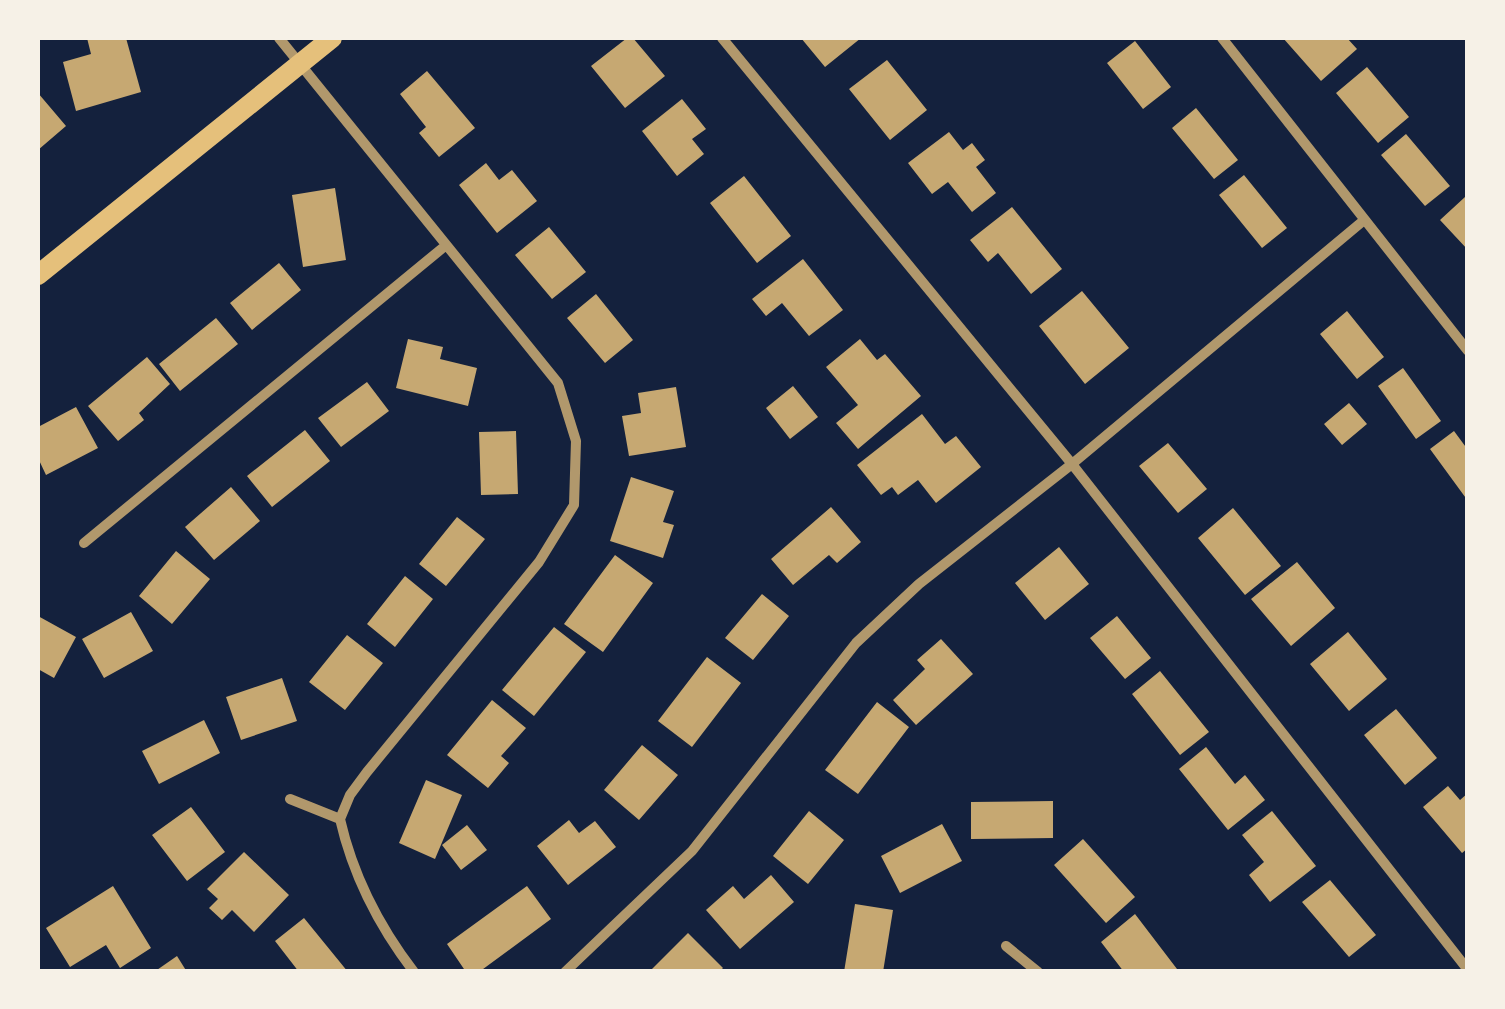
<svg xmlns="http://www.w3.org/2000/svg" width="1505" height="1009" font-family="Merriweather,serif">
	<rect width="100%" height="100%" fill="#14213d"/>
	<path fill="#c6a872" d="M87 38H126L141 92 76 111 63 62 91 54Z
		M627 38H633L665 76 625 108 591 66Z
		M801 38H861L825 67Z
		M1283 38H1347L1357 49 1321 81Z
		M1135 41 1171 87 1143 109 1107 63Z
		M887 60 927 110 890 140 849 89Z
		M1367 67 1409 117 1378 143 1336 93Z
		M427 71 475 128 439 157 419 133 426 127 400 94Z
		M38 93 66 126 38 150Z
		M682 99 706 129 692 139 704 154 677 176 642 131Z
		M1196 108 1238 160 1214 179 1172 128Z
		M949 132 963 150 972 143 985 160 976 167 996 193 972 212 948 182 932 194 908 163Z
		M1406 134 1450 186 1425 206 1381 155Z
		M486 163 499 180 512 170 537 201 497 233 459 185Z
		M1244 175 1287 228 1262 248 1219 195Z
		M744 176 791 236 757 263 710 203Z
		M335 188 346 260 303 267 292 195Z
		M1465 197 1468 200V250L1440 220Z
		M1012 207 1062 269 1031 294 998 253 988 262 970 240Z
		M549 227 586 272 552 299 515 255Z
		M803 259 843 310 809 336 782 303 766 316 752 299Z
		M279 263 301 290 252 330 230 303Z
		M1082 291 1129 348 1085 384 1039 326Z
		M596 294 633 340 605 363 567 318Z
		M1347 311 1384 357 1357 379 1320 334Z
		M216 318 238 344 180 391 159 364Z
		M408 339 443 347 440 359 477 368 468 406 396 388Z
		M860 339 877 360 885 354 921 396 858 449 836 423 858 405 826 367Z
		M147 357 170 384 139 413 144 420 118 441 88 406Z
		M1403 368 1441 421 1416 439 1378 386Z
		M367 382 389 411 341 447 318 418Z
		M793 386 818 417 790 439 766 408Z
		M676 387 686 447 629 456 622 416 641 413 638 393Z
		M1349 403 1367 424 1342 445 1324 424Z
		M76 407 98 448 46 475 38 458V427Z
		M922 414 945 444 956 436 981 467 936 503 918 480 898 495 892 487 881 495 857 465Z
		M305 430 330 461 272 507 247 476Z
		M516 431 518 494 481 495 479 432Z
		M1454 431 1468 450V501L1430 449Z
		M1168 443 1207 489 1178 513 1139 466Z
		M631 477 674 491 663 522 674 525 663 558 610 541Z
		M231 487 260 521 214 560 185 527Z
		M831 507 861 542 837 563 829 555 793 585 771 559Z
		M1233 508 1281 566 1245 595 1198 538Z
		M457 517 485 539 446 586 419 564Z
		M1059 547 1089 584 1045 620 1015 583Z
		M176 551 210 579 172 624 139 596Z
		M615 555 653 583 603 652 564 624Z
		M1297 562 1335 608 1291 646 1251 599Z
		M405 576 433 599 395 647 367 624Z
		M762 594 789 616 753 660 725 638Z
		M131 612 153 651 104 678 82 639Z
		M38 616 76 637 54 678 38 669Z
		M1117 616 1151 658 1125 679 1090 638Z
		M554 627 586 652 534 716 502 690Z
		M1348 632 1387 679 1349 711 1310 664Z
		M347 635 383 663 345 710 309 682Z
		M941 639 973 674 916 725 893 700 925 669 917 660Z
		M707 657 741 683 692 747 658 721Z
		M1160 671 1209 732 1180 755 1132 694Z
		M282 678 297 721 241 740 226 697Z
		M492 700 526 728 501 756 509 763 488 788 447 755Z
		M877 702 909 727 858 794 825 770Z
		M1396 709 1437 758 1405 785 1364 735Z
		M204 720 220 753 159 784 142 751Z
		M642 745 678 775 639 820 604 790Z
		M1206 747 1235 784 1245 775 1265 800 1228 830 1179 769Z
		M426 780 462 795 435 859 399 843Z
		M1448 786 1460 800 1468 793V848L1462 853 1423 807Z
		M1053 801V838L971 839V802Z
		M191 807 225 852 187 881 152 835Z
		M809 811 844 840 808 884 773 856Z
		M1272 811 1316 866 1270 902 1249 875 1264 862 1242 835Z
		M569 820 579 833 595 821 616 847 568 885 537 846Z
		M942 824 962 861 900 893 881 856Z
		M467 825 487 850 461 870 442 845Z
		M1083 839 1135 897 1106 923 1054 865Z
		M244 852 289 895 254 932 232 910 222 920 209 908 218 899 207 889Z
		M771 875 794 902 740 949 706 910 733 886 744 899Z
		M1330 880 1376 935 1349 957 1302 902Z
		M113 886 151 948 120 968 106 945 70 967 46 928Z
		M527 886 551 919 479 972H466L447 944Z
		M855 904 893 910 883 972H844Z
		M1135 914 1177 969 1174 972H1124L1101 942Z
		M304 918 348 972H299L275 941Z
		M688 933 723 968 719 972H649Z
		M177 956 187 972H154Z"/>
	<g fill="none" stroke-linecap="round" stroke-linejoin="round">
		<path stroke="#b1986c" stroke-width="10" d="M279 38 558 383 576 441 574 505 539 562 367 772 350 795 340 819 290 799
			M722 38 1072 464 1468 970
			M1222 38 1468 351
			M84 543 445 246
			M340 819C353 876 378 925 414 972
			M1006 946 1038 972
			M565 972 692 851 856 643 919 584 1072 464 1363 221"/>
		<path stroke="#e5c07b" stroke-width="20" d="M38 275 332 38"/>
	</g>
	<rect width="1505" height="1009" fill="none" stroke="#f6f1e7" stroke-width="80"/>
</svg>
